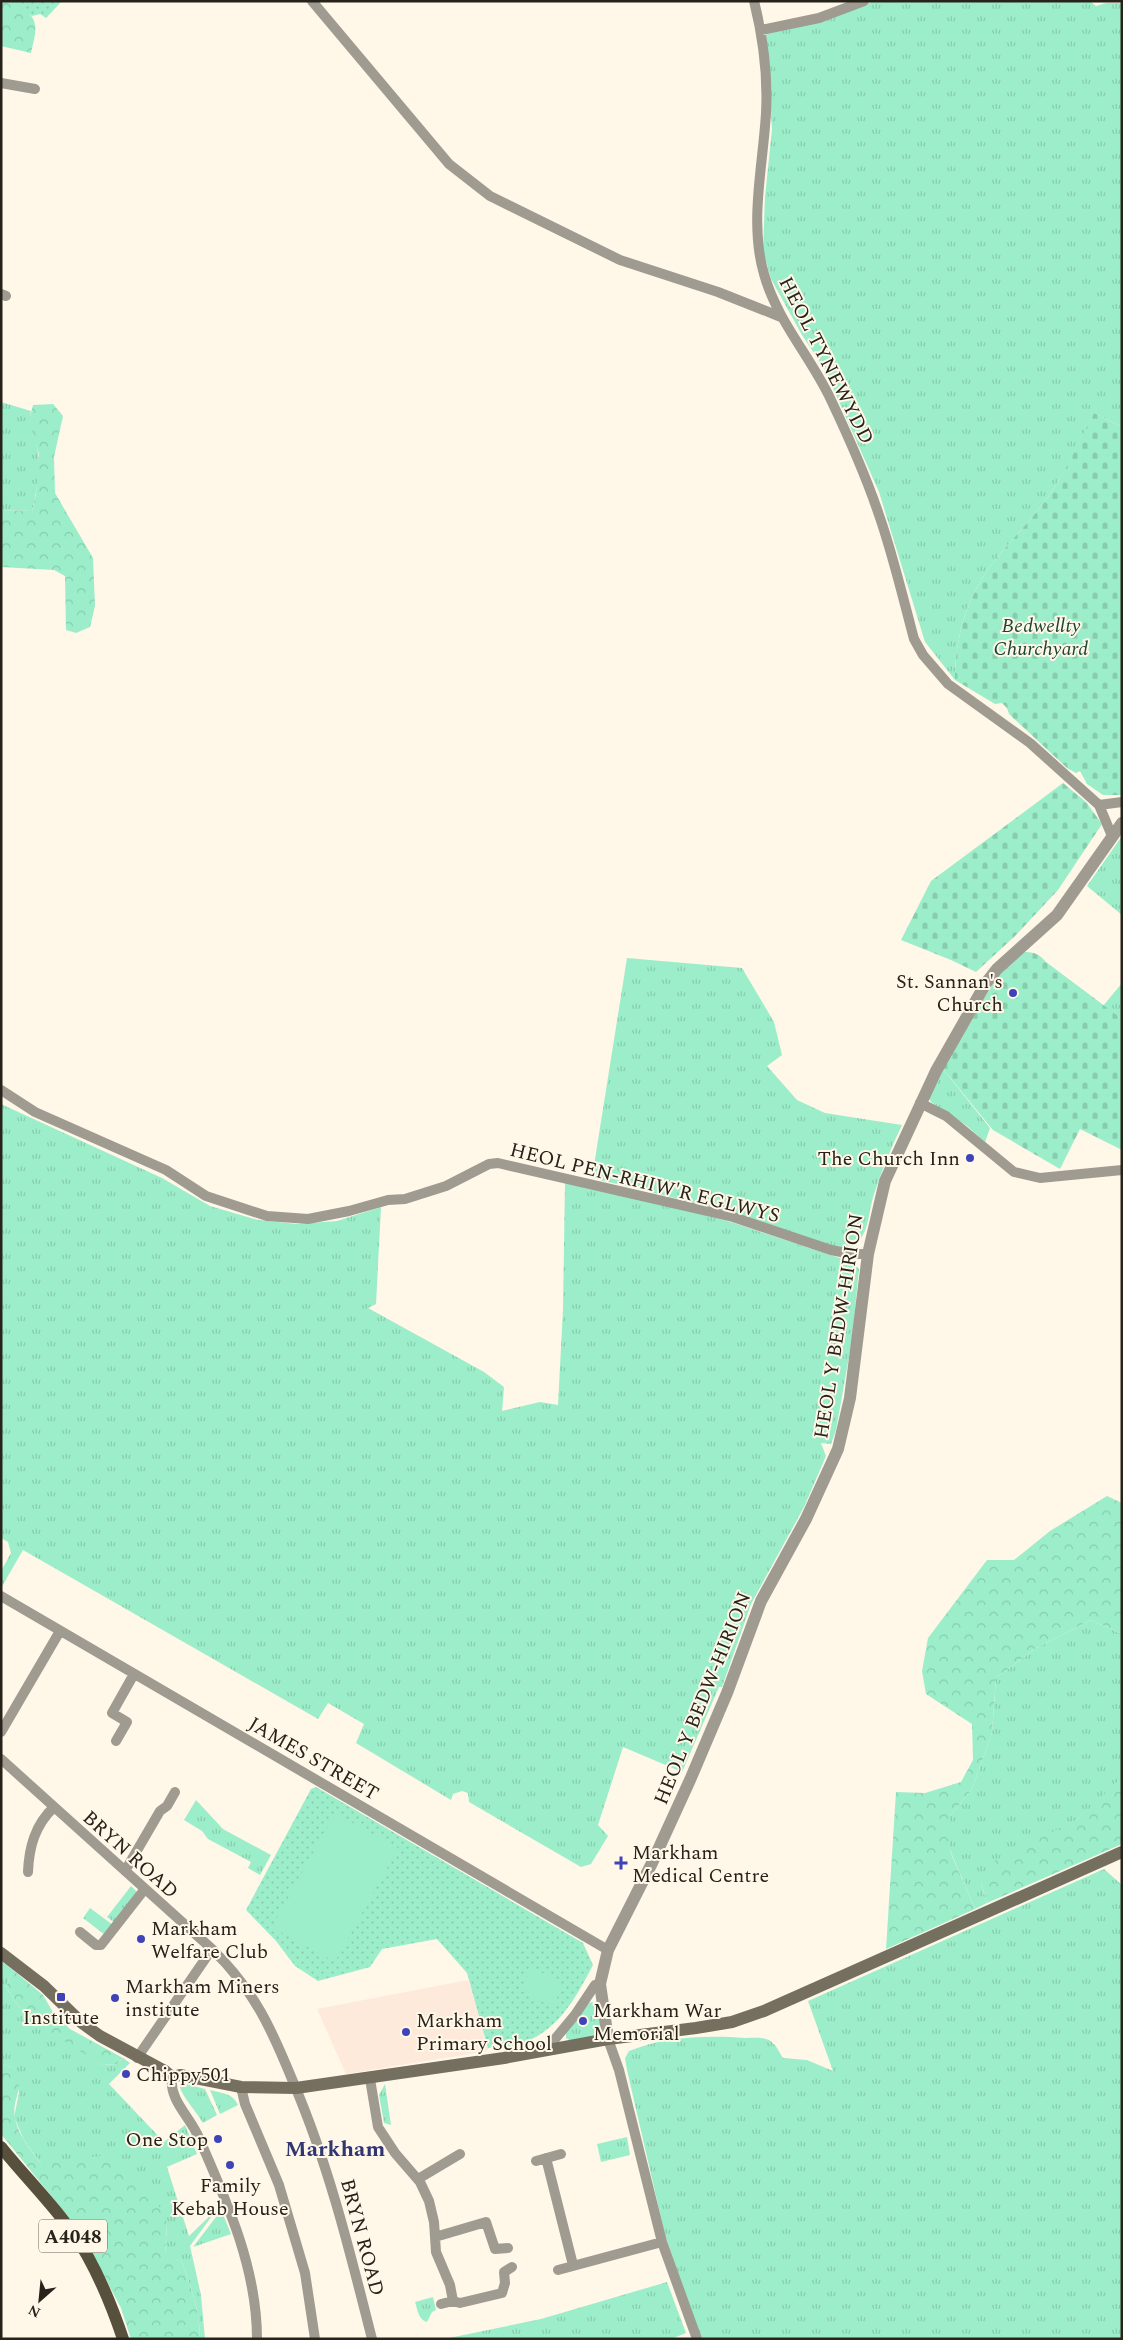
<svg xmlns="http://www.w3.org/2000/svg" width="1123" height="2340" font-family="Spectral,serif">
	<defs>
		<pattern id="grass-tufts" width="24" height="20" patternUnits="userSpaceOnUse" patternTransform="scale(1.25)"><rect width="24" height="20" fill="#9ceeca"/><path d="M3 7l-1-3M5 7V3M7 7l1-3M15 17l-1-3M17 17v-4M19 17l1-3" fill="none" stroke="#86ccad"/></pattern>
		<pattern id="forest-crowns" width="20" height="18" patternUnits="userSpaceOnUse" patternTransform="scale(1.25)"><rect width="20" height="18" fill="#9ceeca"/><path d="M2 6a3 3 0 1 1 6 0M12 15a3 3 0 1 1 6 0" fill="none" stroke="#86ccad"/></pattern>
		<pattern id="cemetery-stones" width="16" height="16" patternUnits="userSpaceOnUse" patternTransform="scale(1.25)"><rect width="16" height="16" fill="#9ceeca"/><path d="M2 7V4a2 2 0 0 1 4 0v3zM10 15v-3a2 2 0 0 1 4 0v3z" fill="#86ccad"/></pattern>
		<pattern id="park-dots" width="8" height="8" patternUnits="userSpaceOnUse" patternTransform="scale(1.25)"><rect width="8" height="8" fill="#9ceeca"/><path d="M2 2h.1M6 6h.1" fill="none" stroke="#86ccad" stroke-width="1.8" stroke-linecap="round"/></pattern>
	</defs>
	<rect width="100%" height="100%" fill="#fff7e8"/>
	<path fill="#feeadb" d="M468 1980 481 2017 488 2048 487 2051 346 2074 317 2009Z"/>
	<path fill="url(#grass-tufts)" d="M874 1H1090L1096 6 1106 3H1122V427L1094 413C1080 442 1066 471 1048 497 1032 519 1013 538 996 559 968 593 955 636 955 680L925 642 879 492 825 370 802 335 771 279 763 250 765 197 772 129 766 32 824 20Z
		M1 402 31 411C28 426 36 437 38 452 41 470 36 494 32 511L1 510Z
		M1122 836V915L1087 886Z
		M627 958 742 968 774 1022 782 1055 767 1066 797 1100 825 1113 902 1125C891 1148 882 1170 874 1194 868 1214 870 1227 857 1245L843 1248 833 1247 732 1212 592 1178Z
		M1122 983V1019L1103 1006Z
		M943 1069 990 1128 985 1142 967 1126 931 1102 929 1098Z
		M1 1104 162 1178 210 1206 258 1220 297 1224 337 1221 381 1207 376 1304 368 1308 484 1372 504 1387 502 1411 540 1402 558 1405 563 1309 565 1183 650 1200 731 1222 852 1262 859 1269 852 1340 836 1430 831 1444 821 1443 826 1456 804 1507 751 1604 722 1687H719L682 1772 623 1747 598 1825 608 1836 591 1864 581 1867 469 1802 468 1793 462 1791 453 1794 451 1800 356 1743 364 1724 328 1703 318 1719 23 1550 1 1588V1571L11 1553 8 1542 1 1538Z
		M1091 1620 1122 1634V1779L1078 1819 1043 1838 981 1883 987 1903 975 1909 950 1850V1816L972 1789 992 1733 996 1678 1036 1648Z
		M196 1800 223 1829 271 1855 260 1875 248 1868 251 1862 208 1839 202 1831 184 1820Z
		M1104 1869 1122 1885V2339H701L665 2235 627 2070 625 2058 629 2051C665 2036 708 2035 746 2038 753 2038 763 2037 769 2040 776 2044 779 2052 783 2058L807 2060 833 2071 808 2001Z
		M131 1886 136 1891V1894L115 1923 107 1917Z
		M90 1908 113 1925 105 1935 83 1918Z
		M1 1961 13 1970 6 1987 19 2007 102 2065 117 2064 123 2058 130 2063 109 2084 164 2142 185 2125 197 2154 167 2167 189 2236 217 2209 190 2246 201 2295 205 2339H200C200 2312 191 2287 182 2262L165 2255 167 2223 49 2164H41L24 2140 14 2117 19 2093 14 2068 1 2064Z
		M592 2002 598 2005 601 2029 597 2036 571 2041 566 2038V2032L589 2003Z
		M186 2084 205 2089 217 2115 203 2123C198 2114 179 2092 180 2086Z
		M385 2084 391 2125 384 2123 379 2095Z
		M210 2090C221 2093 233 2093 238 2105L220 2114Z
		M627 2137 630 2155 601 2162 597 2144Z
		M222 2212 231 2234 193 2247 219 2213Z
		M667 2282 686 2333 671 2339H444L541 2319Z
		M433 2297 436 2310 432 2312 427 2322C418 2319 418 2311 415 2302Z"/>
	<path fill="url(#forest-crowns)" d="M1 1H20C23 8 28 11 32 17 39 27 33 42 31 53L1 46Z
		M53 404 63 416 54 457 55 493 93 558 95 606 90 627 76 633 66 630 65 576 54 570 1 567V510L32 511 36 494 39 454 29 421 33 405Z
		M1107 1496 1122 1503V1634L1091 1620 1036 1648 996 1678 992 1733 972 1789 950 1816V1851L975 1909 886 1949 896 1792 925 1793 961 1782 973 1760 972 1724 926 1694 922 1671 928 1638 987 1560H1014L1050 1531Z
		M1120 1779H1122V1844L987 1903 981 1883 992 1862 1078 1819Z
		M13 1970 43 1995 54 2014 70 2029 123 2058 117 2064 102 2065 43 2028 19 2007 6 1987Z
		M1 2064 14 2068C26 2090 11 2099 15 2118 18 2135 31 2150 41 2164L107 2155 127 2168 154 2195 167 2223 165 2254 182 2262C191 2287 200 2312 200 2339H131L121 2308 103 2274 74 2224 1 2134Z"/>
	<path fill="url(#cemetery-stones)" d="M1094 413 1122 427V795H1103L1087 784 1080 771 1076 773 1067 768 1009 714 1007 708 1002 703 995 704 955 680C955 636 968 593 996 559 1013 538 1032 519 1048 497 1066 471 1079 442 1094 413Z
		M1063 783 1086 802 1102 824 1058 890 1015 936 976 972 951 960 901 940 931 881Z
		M1023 952C1035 952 1039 954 1046 962L1122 1019V1150L1080 1129 1060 1169 993 1130 943 1069 996 978Z"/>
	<path fill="url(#park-dots)" d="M20 1H62L46 18 40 14 32 16 24 10Z
		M316 1787 583 1943 593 1965C572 2005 556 2034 510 2048L507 2044 488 2048 467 1973 437 1939 382 1949 370 1967 318 1981 295 1966 276 1941 246 1910 311 1789Z"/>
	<path fill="#9ceeca" d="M335 1813 398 1848 335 1962 272 1927Z
		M532 1967 564 1985 552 2007 520 1990Z"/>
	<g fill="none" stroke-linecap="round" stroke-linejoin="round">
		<path stroke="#9f9b90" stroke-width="10" d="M312 1 449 164 490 196 620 260 718 292 781 317
			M754 1C763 37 768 76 766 113 763 166 749 223 764 274 777 321 811 357 831 400 849 438 866 476 879 515 893 555 903 598 914 639L923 655 948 684 1030 743 1099 805 1112 836
			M761 30 819 18 864 1
			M1 83 35 89
			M1 294 6 296
			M1099 805 1122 802
			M1 1090 35 1112 166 1170 206 1196 267 1216 308 1219 349 1211 388 1200 405 1199 446 1186 489 1164 498 1163 733 1217 831 1250 851 1254H868
			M920 1103 946 1116 1014 1172 1040 1178 1122 1170
			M1 1596 608 1950
			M1 1732 60 1631
			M116 1741 127 1722 112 1713 134 1674
			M1 1759 212 1949C255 1991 272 2030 294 2084 329 2166 350 2252 372 2339
			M125 1871 160 1811 167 1806 175 1792
			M28 1872C29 1847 35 1825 54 1807
			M80 1932 96 1945H101L144 1890
			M608 2039 619 2070 662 2242 697 2339
			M545 2051 575 2015 595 1985 600 1984
			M137 2058 212 1949
			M172 2077C169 2101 190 2116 199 2138 227 2202 257 2268 257 2339
			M370 2079 378 2127 395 2153 420 2182 429 2201 434 2222 436 2252 450 2285 453 2301 441 2304
			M241 2087 245 2104 279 2185 305 2273 315 2339
			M546 2158 573 2265
			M536 2161 561 2154
			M418 2179 460 2154
			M435 2237 486 2222 495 2249 508 2248
			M558 2270 662 2242
			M453 2301 460 2303 502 2293 505 2283 504 2272 512 2267"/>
		<path stroke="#9f9b90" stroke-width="12" d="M608 2039 600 1984 608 1950 652 1863 690 1780 727 1693 761 1601 806 1519 838 1449 850 1398 868 1254 885 1181 936 1071 986 983 997 969 1057 915 1122 823"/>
		<path stroke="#756f5f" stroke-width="12" d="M1 1953 44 1986 82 2023 100 2036 165 2071 172 2077 180 2075 241 2087 296 2088 504 2058 608 2039 696 2028 732 2022 764 2011 1122 1852"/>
		<path stroke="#57503d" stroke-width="12" d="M1 2147C30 2183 64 2215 87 2255 102 2282 113 2309 123 2339"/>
	</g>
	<g fill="#3f43b8" stroke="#fff7e8" stroke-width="2">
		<circle cx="1013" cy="993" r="5"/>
		<circle cx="970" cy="1158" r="5"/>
		<path d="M618.5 1855.5h5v5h5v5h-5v5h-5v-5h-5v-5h5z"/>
		<circle cx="141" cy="1939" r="5"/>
		<rect x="56" y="1992" width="10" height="10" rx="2.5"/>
		<circle cx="115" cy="1998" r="5"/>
		<circle cx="583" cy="2021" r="5"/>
		<circle cx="406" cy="2032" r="5"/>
		<circle cx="126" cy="2074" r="5"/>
		<circle cx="218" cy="2139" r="5"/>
		<circle cx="230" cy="2165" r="5"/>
	</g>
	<g text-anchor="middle" stroke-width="4" stroke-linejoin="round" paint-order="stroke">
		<rect fill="#fff7e8" stroke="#686358" stroke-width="1" x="39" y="2219.5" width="68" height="33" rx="4"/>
		<g font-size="19" font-weight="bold" fill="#28231a">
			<text x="73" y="2243">A4048</text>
		</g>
		<g font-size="20" fill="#28231a" stroke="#fff7e8">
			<text transform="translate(827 360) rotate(63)" y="7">HEOL TYNEWYDD</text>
			<text transform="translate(645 1182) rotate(14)" y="7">HEOL PEN-RHIW'R EGLWYS</text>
			<text transform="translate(838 1326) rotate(-81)" y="7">HEOL Y BEDW-HIRION</text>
			<text transform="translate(702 1698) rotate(-68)" y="7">HEOL Y BEDW-HIRION</text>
			<text transform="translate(314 1758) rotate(30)" y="7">JAMES STREET</text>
			<text transform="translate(131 1854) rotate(42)" y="7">BRYN ROAD</text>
			<text transform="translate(363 2237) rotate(75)" y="7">BRYN ROAD</text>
		</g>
		<g font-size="20" font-style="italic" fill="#1d4535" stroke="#fff7e8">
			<text x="1041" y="632">Bedwellty<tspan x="1041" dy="23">Churchyard</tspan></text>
		</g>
		<g font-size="20" fill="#28231a" stroke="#fff7e8" text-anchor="start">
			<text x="1003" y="988" text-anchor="end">St. Sannan's<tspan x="1003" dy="23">Church</tspan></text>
			<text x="960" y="1165" text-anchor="end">The Church Inn</text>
			<text x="632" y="1859">Markham<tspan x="632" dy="23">Medical Centre</tspan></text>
			<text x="151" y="1935">Markham<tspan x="151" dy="23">Welfare Club</tspan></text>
			<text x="125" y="1993">Markham Miners<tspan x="125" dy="23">institute</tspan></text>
			<text x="593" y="2017">Markham War<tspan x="593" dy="23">Memorial</tspan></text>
			<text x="61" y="2024" text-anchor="middle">Institute</text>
			<text x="416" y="2027">Markham<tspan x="416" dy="23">Primary School</tspan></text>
			<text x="136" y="2081">Chippy501</text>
			<text x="208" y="2146" text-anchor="end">One Stop</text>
			<text x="230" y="2192" text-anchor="middle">Family<tspan x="230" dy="23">Kebab House</tspan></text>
		</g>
		<g font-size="22" font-weight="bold" fill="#303671" stroke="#fff7e8">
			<text x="335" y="2156">Markham</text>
		</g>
	</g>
	<rect width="1123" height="2340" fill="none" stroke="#28231a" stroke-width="5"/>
	<g transform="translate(40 2300) rotate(207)" stroke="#fff7e8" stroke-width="4" paint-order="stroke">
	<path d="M0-4L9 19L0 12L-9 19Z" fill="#28231a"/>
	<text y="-8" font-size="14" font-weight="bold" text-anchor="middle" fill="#28231a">N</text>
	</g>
</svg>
